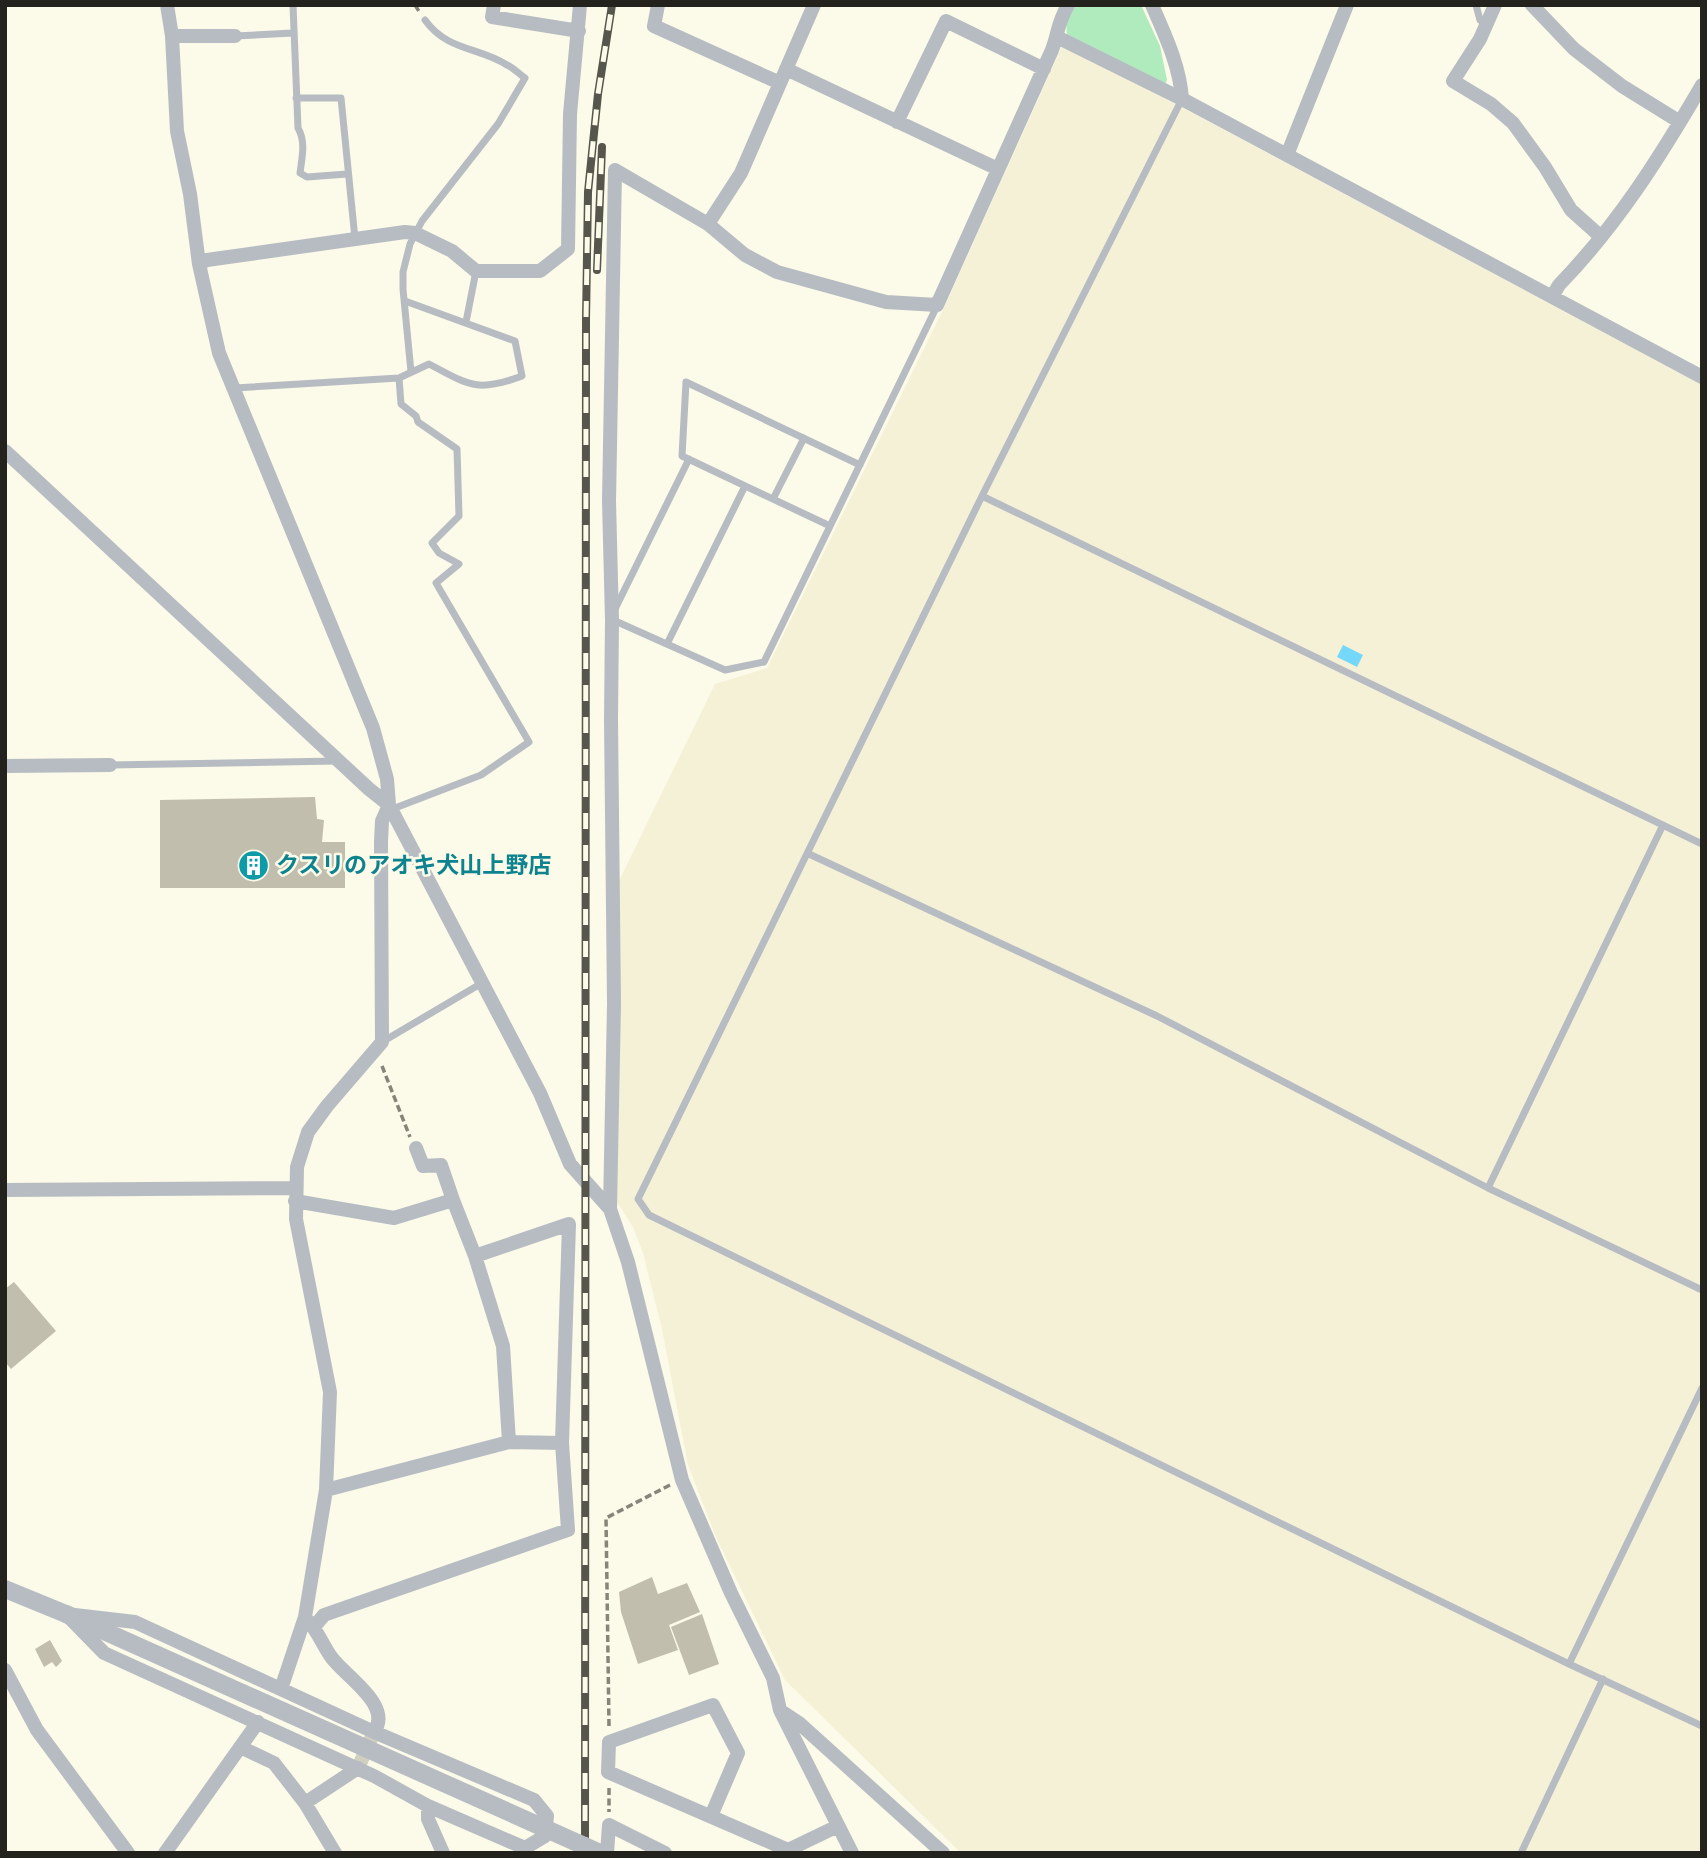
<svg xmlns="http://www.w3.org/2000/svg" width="1707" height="1858" font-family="Karla,'Noto Sans JP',sans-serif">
	<rect width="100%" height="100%" fill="#fcfae8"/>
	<path fill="#f5f1d7" d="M1063 44 1702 385V1853H961L785 1680 716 1537 688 1465 662 1329 643 1253 633 1227 613 1196 618 883 715 684 767 668 942 312Z"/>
	<path fill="#b0ebbd" d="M1075 5H1141L1160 46 1167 80 1164 86 1067 37 1066 21Z"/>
	<path fill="#75d8fa" d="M1343 645 1363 655 1357 667 1337 657Z"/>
	<path fill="#c1bead" d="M315 797 317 819 324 820 322 842H345V888H160V800Z
		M14 1282 56 1331 11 1369 5 1362V1289Z
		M652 1577 658 1594 687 1583 700 1612 669 1625 678 1650 638 1664 621 1612 619 1592Z
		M702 1614 719 1664 689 1675 671 1627Z
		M50 1640 62 1661 56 1667 52 1662 44 1667 35 1649Z"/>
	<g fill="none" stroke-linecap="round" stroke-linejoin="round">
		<path stroke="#d1cfbf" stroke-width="14" stroke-dasharray="14 7" stroke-linecap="butt" d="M358 1768 374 1732"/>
		<path stroke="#868579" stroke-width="3.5" stroke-dasharray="7 3.5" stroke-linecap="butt" d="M415 5 420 13
			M382 1066 410 1137
			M609 1726 606 1518 670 1485
			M609 1788V1812"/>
		<path stroke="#b6bcc2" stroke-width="7" d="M293 5 298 128C306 142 302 157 300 173L307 177 347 174
			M1476 5 1480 20 1486 24
			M235 36 293 33
			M296 98H341L355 239
			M1182 99 982 496 638 1199 649 1215 1569 1664 1702 1726
			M466 322 476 271
			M411 372 403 289V272L410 244 422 221 498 124 525 78C519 74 514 68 507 65 479 47 447 51 425 20
			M235 388 399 378 429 364C469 385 477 393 522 376L515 341 405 301
			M982 496 1702 844
			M773 499 804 438
			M830 526 682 456 686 382 860 465
			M615 609 689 459
			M613 620 725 670 764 662 937 306
			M667 644 745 486
			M110 765 337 761
			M390 805 395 808 481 775 529 742 436 583 459 564 439 553 432 543 459 516 457 449 418 422 416 416 401 404 399 378
			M809 854 1157 1016 1488 1188 1702 1290
			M382 1042 482 983
			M1488 1188 1663 825
			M1569 1664 1702 1388
			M1521 1853 1603 1679"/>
		<path stroke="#b6bcc2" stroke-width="14" d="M167 5 172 36 177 131 190 194 199 264 219 353 373 728 387 779 389 805 540 1093 570 1164 610 1209
			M494 5 492 17 579 31
			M658 5 654 26 780 83
			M1152 5C1165 35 1180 66 1182 99L1702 377
			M1495 5 1480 39 1453 81 1491 104 1513 123 1545 167 1571 210 1600 236
			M1532 5 1574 49 1622 86 1680 122
			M172 36H235
			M1057 37 1182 99
			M786 69 998 169
			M897 122 946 21 1044 69
			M1287 155 1347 5
			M708 224 741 173 814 5
			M199 264 207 260 405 232 415 233 452 251 476 271H540L568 249 570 114 580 5
			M1552 297 1559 285C1618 224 1660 157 1702 85
			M5 451 369 789 389 805
			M5 766 110 765
			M416 1148 423 1166 441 1165 453 1200
			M5 1190 295 1188
			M295 1201 394 1218 453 1200 475 1256 503 1346 509 1442
			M326 1490 509 1442 562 1443
			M66 1614 135 1622 374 1732 534 1800 547 1816 545 1836 525 1848 428 1806 374 1776 104 1653Z
			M308 1621C318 1631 323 1646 332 1658 346 1677 393 1705 374 1732
			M314 1627 324 1615 568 1530 562 1443 569 1224 475 1256
			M5 1670 37 1730 128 1853
			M281 1689 305 1617 326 1490 330 1392 296 1219 297 1167 308 1132 327 1106 382 1042 381 842 382 821 389 805
			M784 1713 799 1723 943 1853
			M240 1747 274 1763 305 1803 335 1853
			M305 1803 358 1768
			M428 1806V1819L443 1853
			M711 1816 738 1753 713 1705 609 1742 608 1772 788 1850 838 1826
			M165 1853 258 1722
			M607 1853 609 1825 665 1853
			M852 1853 780 1710 773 1678 731 1593 682 1480 628 1262 610 1209 614 1004 611 719 612 620 609 501 615 170 708 224 745 255 777 272 886 302 937 305 1052 50C1059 31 1057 24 1068 5"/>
		<path stroke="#b6bcc2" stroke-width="18" d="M5 1589 66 1614"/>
		<defs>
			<path id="rail" d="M597 270 602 147
				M585 1853 586 320 588 192 598 94 612 5"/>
		</defs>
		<use href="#rail" stroke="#57564d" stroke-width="8"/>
		<use href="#rail" stroke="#fcfae8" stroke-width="5" stroke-dasharray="16" stroke-linecap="butt"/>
		<path stroke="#b6bcc2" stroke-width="18" d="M66 1614 600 1853"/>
	</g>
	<defs>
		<symbol id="building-disc" viewBox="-11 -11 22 22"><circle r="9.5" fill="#0f9aa8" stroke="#fcfae8"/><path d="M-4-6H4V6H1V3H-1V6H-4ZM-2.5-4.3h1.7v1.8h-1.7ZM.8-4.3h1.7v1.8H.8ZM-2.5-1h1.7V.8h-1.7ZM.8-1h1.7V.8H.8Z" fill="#fff"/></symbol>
	</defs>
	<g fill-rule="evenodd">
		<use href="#building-disc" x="236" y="848" width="35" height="35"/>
	</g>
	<g text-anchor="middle" stroke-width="5" stroke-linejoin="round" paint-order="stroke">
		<g font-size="23" font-weight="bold" fill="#0d838f" stroke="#fcfae8" text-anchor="start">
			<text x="276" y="873">クスリのアオキ犬山上野店</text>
		</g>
	</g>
	<rect width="1707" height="1858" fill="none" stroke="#23221c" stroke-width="14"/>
</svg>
